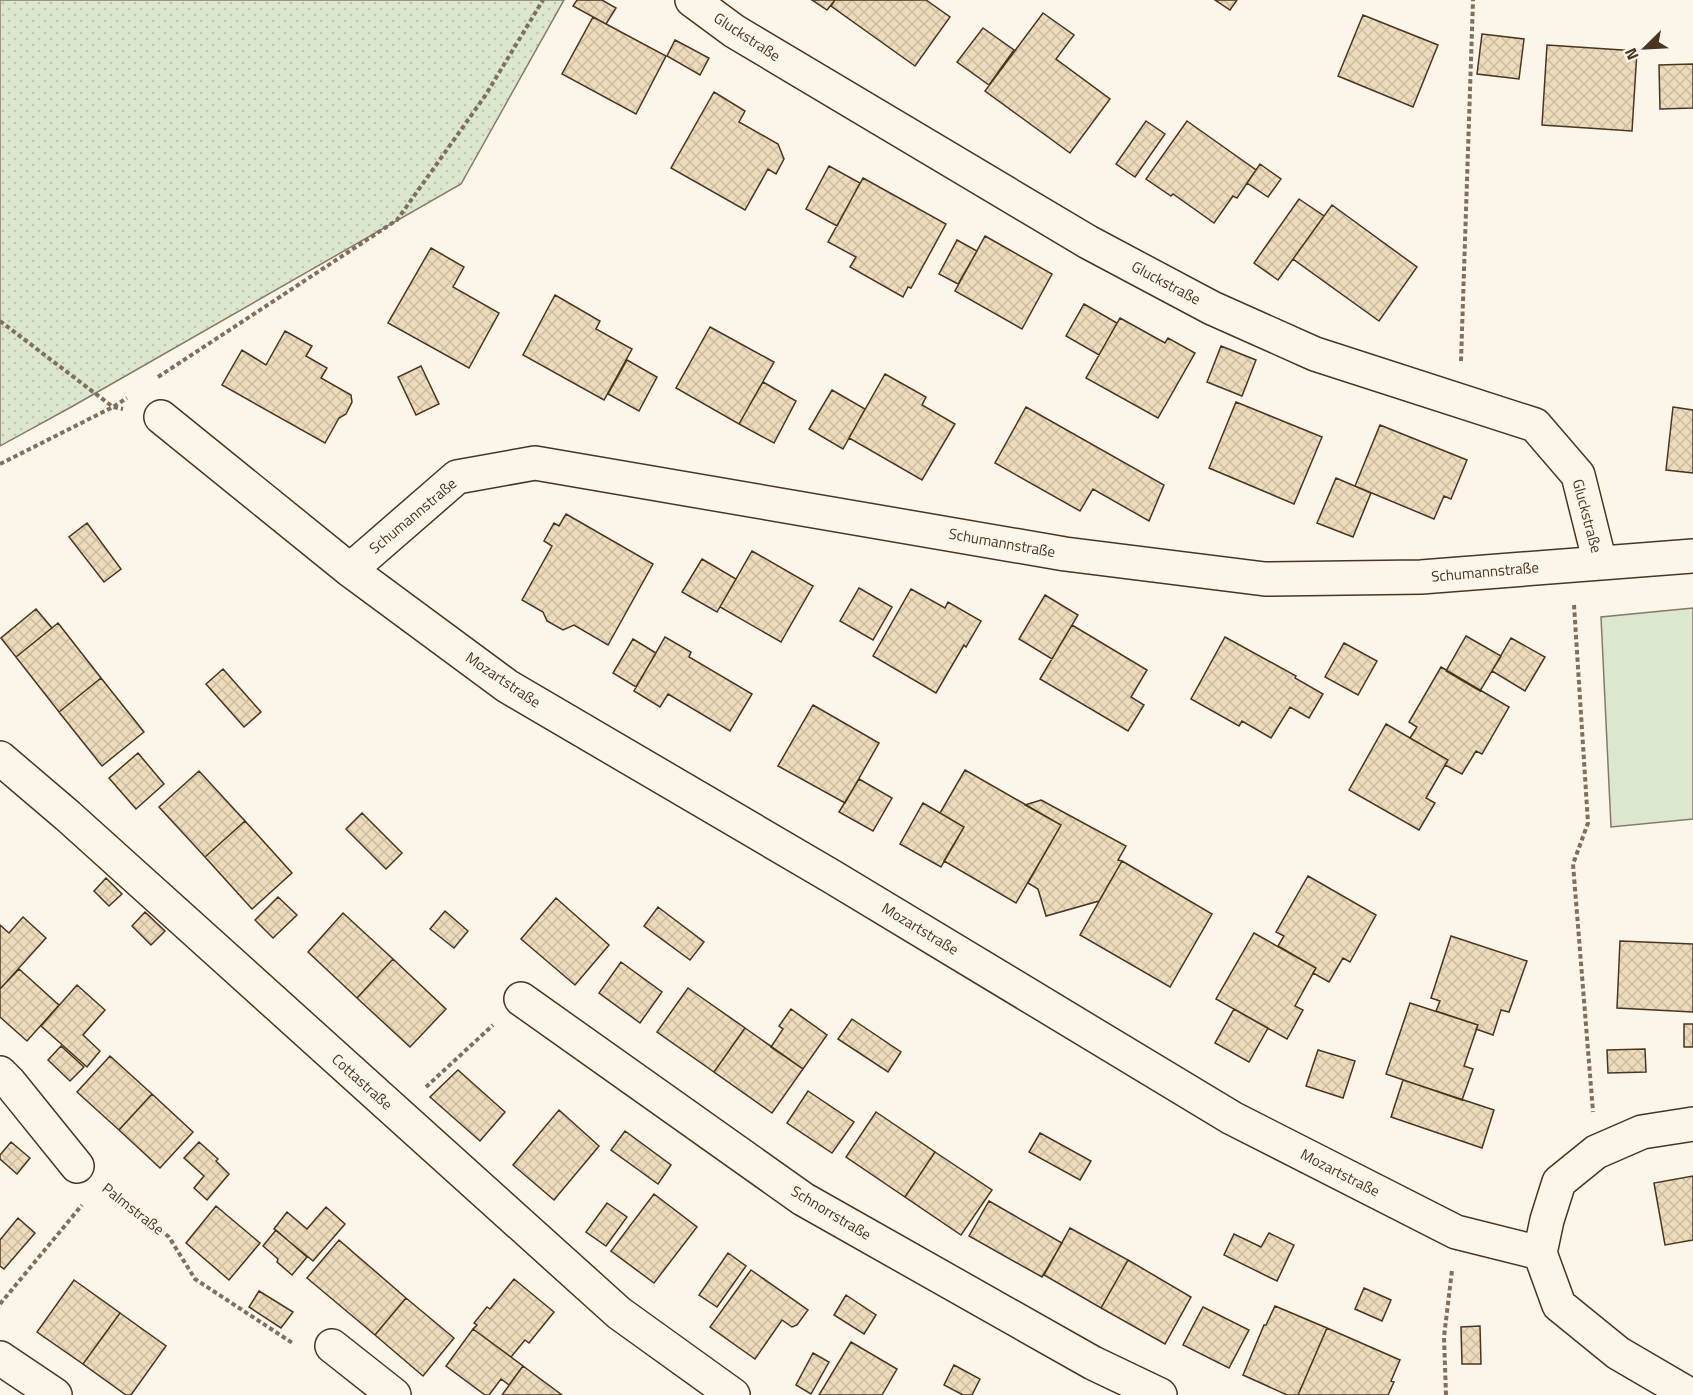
<svg xmlns="http://www.w3.org/2000/svg" width="1693" height="1395" font-family="'Titillium Web',sans-serif">
	<defs>
		<pattern id="grass-dots" width="8" height="8" patternUnits="userSpaceOnUse" patternTransform="scale(1.5)"><rect width="8" height="8" fill="#dce7d0"/><path d="M2 2h.1M6 6h.1" fill="none" stroke="#bec7b2" stroke-width="1.8" stroke-linecap="round"/></pattern>
		<pattern id="building-cross-hatch" width="8" height="8" patternUnits="userSpaceOnUse" patternTransform="scale(1.5)"><rect width="8" height="8" fill="#ecdcbc"/><path d="M0 0l8 8M0 8l8-8" fill="none" stroke="#ccbda1"/></pattern>
	</defs>
	<rect width="100%" height="100%" fill="#fbf6e9"/>
	<path fill="url(#grass-dots)" stroke="#887966" stroke-width="1.5" d="M0 0H564L461 184 73 406 0 446Z"/>
	<path fill="#dce7d0" stroke="#887966" stroke-width="1.5" d="M1693 608V819L1611 827 1601 617Z"/>
	<path fill="url(#building-cross-hatch)" stroke="#4a3520" stroke-width="1.5" d="M577 0H602L616 8 606 24 573 6Z
		M812 0H835L827 10Z
		M835 0H926L950 17 915 66 831 6Z
		M1215 0H1237L1230 10Z
		M1043 13 1074 35 1056 59 1110 99 1070 153 985 91Z
		M1363 15 1438 45 1413 107 1338 76Z
		M593 17 666 56 636 114 562 74Z
		M983 28 1014 50 989 85 957 62Z
		M1482 34 1524 39 1519 79 1477 74Z
		M675 40 709 58 700 75 667 56Z
		M1547 45 1637 51 1632 131 1542 125Z
		M1693 64V108L1660 109 1659 65Z
		M714 92 745 111 739 122 778 144 784 159 776 174 768 169 745 210 671 168Z
		M1146 121 1165 134 1135 177 1116 164Z
		M1187 121 1256 170 1237 198 1233 196 1214 223 1173 194 1171 196 1146 179Z
		M1260 164 1281 179 1268 197 1247 183Z
		M829 166 860 183 837 226 806 209Z
		M863 178 946 224 911 288 908 287 903 297 850 267 856 257 828 242Z
		M1299 199 1324 216 1278 280 1254 263Z
		M1332 205 1417 267 1379 321 1293 259Z
		M985 236 1052 274 1022 329 955 291Z
		M957 240 977 251 958 284 939 274Z
		M431 248 464 267 453 287 499 313 469 368 388 323Z
		M555 295 600 321 596 329 632 349 604 400 523 355Z
		M1084 304 1117 323 1099 355 1066 336Z
		M1120 318 1165 343 1168 338 1195 353 1158 418 1086 378Z
		M710 327 774 362 739 424 676 388Z
		M285 331 312 346 306 356 327 368 321 378 351 395 352 402 346 414 339 418 325 443 222 385 242 350 266 365Z
		M1221 346 1256 360 1242 396 1207 382Z
		M627 360 657 377 639 411 608 394Z
		M421 366 439 404 416 415 398 377Z
		M885 374 926 397 922 405 955 424 922 480 849 438Z
		M763 382 796 401 774 443 739 424Z
		M832 390 865 409 843 449 809 429Z
		M1236 402 1322 437 1294 504 1209 468Z
		M1026 407 1164 485 1149 521 1093 489 1080 511 995 463Z
		M1673 407 1693 410V473L1666 470Z
		M1380 425 1467 460 1451 499 1444 496 1434 519 1355 486Z
		M1336 478 1371 493 1353 537 1317 523Z
		M566 514 653 564 608 645 574 625 563 630 547 621 543 612 522 600 552 546 544 541 554 523 559 526Z
		M87 523 121 569 104 582 69 537Z
		M752 551 813 586 781 642 720 607Z
		M702 559 736 579 717 612 682 592Z
		M859 588 892 607 873 640 840 621Z
		M911 589 945 608 948 602 981 621 966 647 964 645 936 693 873 656Z
		M1045 595 1078 615 1052 659 1019 639Z
		M36 609 52 628 16 657 1 638Z
		M58 623 101 678 59 712 16 657Z
		M1072 625 1147 670 1131 697 1144 705 1128 731 1040 679Z
		M1466 636 1501 656 1480 691 1446 671Z
		M665 637 691 652 689 657 752 694 730 731 668 694 660 707 634 691Z
		M1225 637 1296 676 1295 678 1323 694 1309 718 1290 707 1271 738 1242 721 1239 726 1191 699Z
		M1511 638 1545 657 1525 691 1492 671Z
		M633 639 656 653 636 687 613 673Z
		M1344 643 1377 661 1358 695 1325 677Z
		M1441 667 1509 707 1482 754 1476 751 1462 774 1445 765 1448 760 1410 738 1417 727 1409 722Z
		M223 669 261 712 244 727 206 684Z
		M101 678 144 732 102 766 59 712Z
		M813 705 879 743 845 803 778 766Z
		M1386 724 1448 760 1426 798 1435 803 1419 830 1349 790Z
		M138 753 164 784 136 809 109 778Z
		M965 770 1061 825 1016 903 944 861 964 827 940 813Z
		M199 771 245 821 205 857 159 807Z
		M859 779 892 798 873 831 839 812Z
		M1041 800 1126 846 1118 860 1122 861 1099 901 1046 916 1038 889 1028 883 1061 825 1025 805Z
		M923 803 964 827 941 867 900 844Z
		M362 813 402 853 386 869 346 829Z
		M245 821 292 873 252 909 205 857Z
		M1122 861 1212 914 1170 987 1080 935Z
		M1308 876 1376 915 1350 962 1343 958 1329 982 1313 973 1316 968 1278 946 1284 936 1276 932Z
		M106 878 122 894 109 906 94 891Z
		M278 897 297 915 273 938 255 920Z
		M556 898 609 945 575 985 521 939Z
		M658 907 704 942 690 960 644 926Z
		M445 911 468 931 454 948 430 929Z
		M145 912 165 931 151 945 132 926Z
		M343 913 393 959 357 998 308 952Z
		M23 917 46 938 0 989V925L9 933Z
		M1254 933 1316 968 1295 1006 1303 1010 1287 1039 1216 999Z
		M1451 936 1527 961 1509 1012 1501 1010 1493 1035 1476 1029 1478 1025 1436 1011 1440 1001 1431 998Z
		M1620 941 1693 944V1012L1617 1008Z
		M393 959 446 1009 410 1047 357 998Z
		M621 962 662 992 640 1023 599 993Z
		M19 969 59 1005 27 1041 0 1017V989Z
		M77 985 105 1010 83 1035 100 1051 87 1067 41 1026Z
		M688 988 745 1028 714 1072 657 1032Z
		M1410 1003 1478 1025 1464 1066 1473 1069 1462 1100 1386 1074Z
		M791 1009 827 1035 803 1069 771 1047 783 1029 779 1026Z
		M1234 1009 1268 1028 1249 1062 1215 1043Z
		M852 1019 901 1052 888 1072 838 1039Z
		M1684 1024H1693V1047H1684Z
		M745 1028 803 1069 772 1113 714 1072Z
		M61 1046 84 1067 70 1081 48 1060Z
		M1645 1049 1646 1072 1608 1073 1607 1050Z
		M1318 1050 1355 1061 1343 1098 1306 1086Z
		M110 1056 152 1094 119 1130 77 1092Z
		M458 1070 505 1112 480 1141 430 1097Z
		M1403 1080 1494 1110 1482 1148 1391 1117Z
		M808 1091 854 1122 832 1153 787 1123Z
		M152 1094 193 1132 160 1168 119 1130Z
		M559 1110 599 1146 554 1200 513 1165Z
		M876 1112 935 1152 905 1197 846 1157Z
		M625 1131 671 1165 658 1184 611 1150Z
		M1040 1133 1091 1161 1080 1180 1029 1152Z
		M11 1142 30 1158 17 1174 0 1159V1155Z
		M199 1142 218 1159 216 1161 229 1174 207 1200 194 1188 204 1176 184 1158Z
		M935 1152 992 1190 961 1235 905 1197Z
		M1693 1176V1240L1665 1245 1654 1183Z
		M654 1194 697 1227 654 1283 611 1251Z
		M989 1201 1062 1243 1042 1277 969 1236Z
		M607 1203 627 1217 606 1246 586 1232Z
		M216 1206 260 1243 229 1280 186 1243Z
		M326 1207 345 1224 313 1261 274 1229 287 1212 307 1229Z
		M18 1218 35 1233 4 1269 0 1266V1240Z
		M1070 1228 1128 1260 1101 1308 1044 1275Z
		M276 1230 307 1257 292 1275 277 1262 278 1259 263 1246Z
		M1269 1233 1294 1245 1277 1281 1224 1255 1234 1234 1261 1247Z
		M339 1240 406 1298 375 1335 307 1278Z
		M728 1253 746 1266 717 1307 699 1295Z
		M1128 1260 1191 1297 1165 1344 1101 1308Z
		M751 1270 808 1310 797 1325 792 1327 782 1320 755 1359 710 1327Z
		M514 1279 554 1312 529 1343 525 1340 511 1357 473 1329 477 1325 474 1323 487 1307 490 1309Z
		M74 1280 120 1313 83 1364 37 1332Z
		M1364 1288 1391 1300 1382 1321 1355 1309Z
		M259 1291 293 1312 281 1328 249 1307Z
		M846 1295 876 1315 864 1334 834 1315Z
		M406 1298 454 1338 423 1376 375 1335Z
		M1275 1306 1327 1328 1298 1395H1287L1243 1375 1264 1325H1266Z
		M1203 1307 1249 1330 1229 1368 1183 1345Z
		M120 1313 166 1346 131 1395H126L83 1364Z
		M1480 1326 1481 1364H1462L1461 1327Z
		M1327 1328 1400 1360 1391 1381 1394 1382 1388 1395H1298Z
		M473 1329 523 1366 509 1385 501 1379 489 1395H485L446 1366Z
		M851 1342 897 1369 882 1395H819Z
		M813 1353 829 1362 811 1394 796 1385Z
		M954 1365 980 1379 972 1395H963L944 1385Z
		M523 1366 562 1395H502Z"/>
	<g fill="none" stroke-linecap="round" stroke-linejoin="round">
		<defs>
			<path id="minor" d="M692 0 734 31 1088 242 1212 308 1315 354 1535 425 1578 475 1600 563
				M161 417 350 570 507 686 831 876 1232 1118 1456 1232 1540 1253
				M350 570 457 477 535 463 1065 554 1265 579 1421 577 1693 556
				M0 758 68 816 619 1313 733 1395
				M521 999 803 1199 1093 1363 1160 1395
				M0 1073 10 1083 77 1166
				M1540 1253 1547 1220 1559 1182 1596 1152 1642 1132 1693 1124
				M1540 1253 1559 1305 1618 1353 1690 1395
				M332 1346 394 1395
				M0 1358 55 1395"/>
		</defs>
		<use href="#minor" stroke="#4a3520" stroke-width="36"/>
		<path stroke="#7f6f5c" stroke-width="4" stroke-dasharray="4.5 3" stroke-linecap="butt" d="M0 321 113 407 123 409
			M1461 361 1473 0
			M158 377 397 220 485 96 543 0
			M0 464 113 407 127 398
			M1574 605 1588 823 1573 864 1593 1112
			M426 1087 493 1025
			M106 1189 169 1237 195 1279 294 1344
			M0 1304 82 1205
			M1446 1395 1444 1337 1452 1270"/>
		<use href="#minor" stroke="#fbf6e9" stroke-width="33"/>
	</g>
	<g text-anchor="middle" stroke-width="4.5" stroke-linejoin="round" paint-order="stroke">
		<g font-size="15" fill="#4a3520" stroke="#fbf6e9">
			<text transform="translate(747 37) rotate(33)" y="5">Gluckstraße</text>
			<text transform="translate(1166 283) rotate(28)" y="5">Gluckstraße</text>
			<text transform="translate(413 516) rotate(-40)" y="5">Schumannstraße</text>
			<text transform="translate(1587 516) rotate(75)" y="5">Gluckstraße</text>
			<text transform="translate(1002 543) rotate(10)" y="5">Schumannstraße</text>
			<text transform="translate(1485 572) rotate(-5)" y="5">Schumannstraße</text>
			<text transform="translate(503 680) rotate(34)" y="5">Mozartstraße</text>
			<text transform="translate(920 929) rotate(31)" y="5">Mozartstraße</text>
			<text transform="translate(362 1082) rotate(42)" y="5">Cottastraße</text>
			<text transform="translate(1340 1173) rotate(27)" y="5">Mozartstraße</text>
			<text transform="translate(133 1209) rotate(38)" y="5">Palmstraße</text>
			<text transform="translate(831 1213) rotate(31)" y="5">Schnorrstraße</text>
		</g>
	</g>
	<g transform="translate(1645 48) rotate(246)" stroke="#fbf6e9" stroke-width="4.5" paint-order="stroke">
	<path d="M0-4.5L10 22L0 15L-10 22Z" fill="#4a3520"/>
	<text y="-9" font-size="16" font-weight="bold" text-anchor="middle" fill="#4a3520">N</text>
	</g>
</svg>
